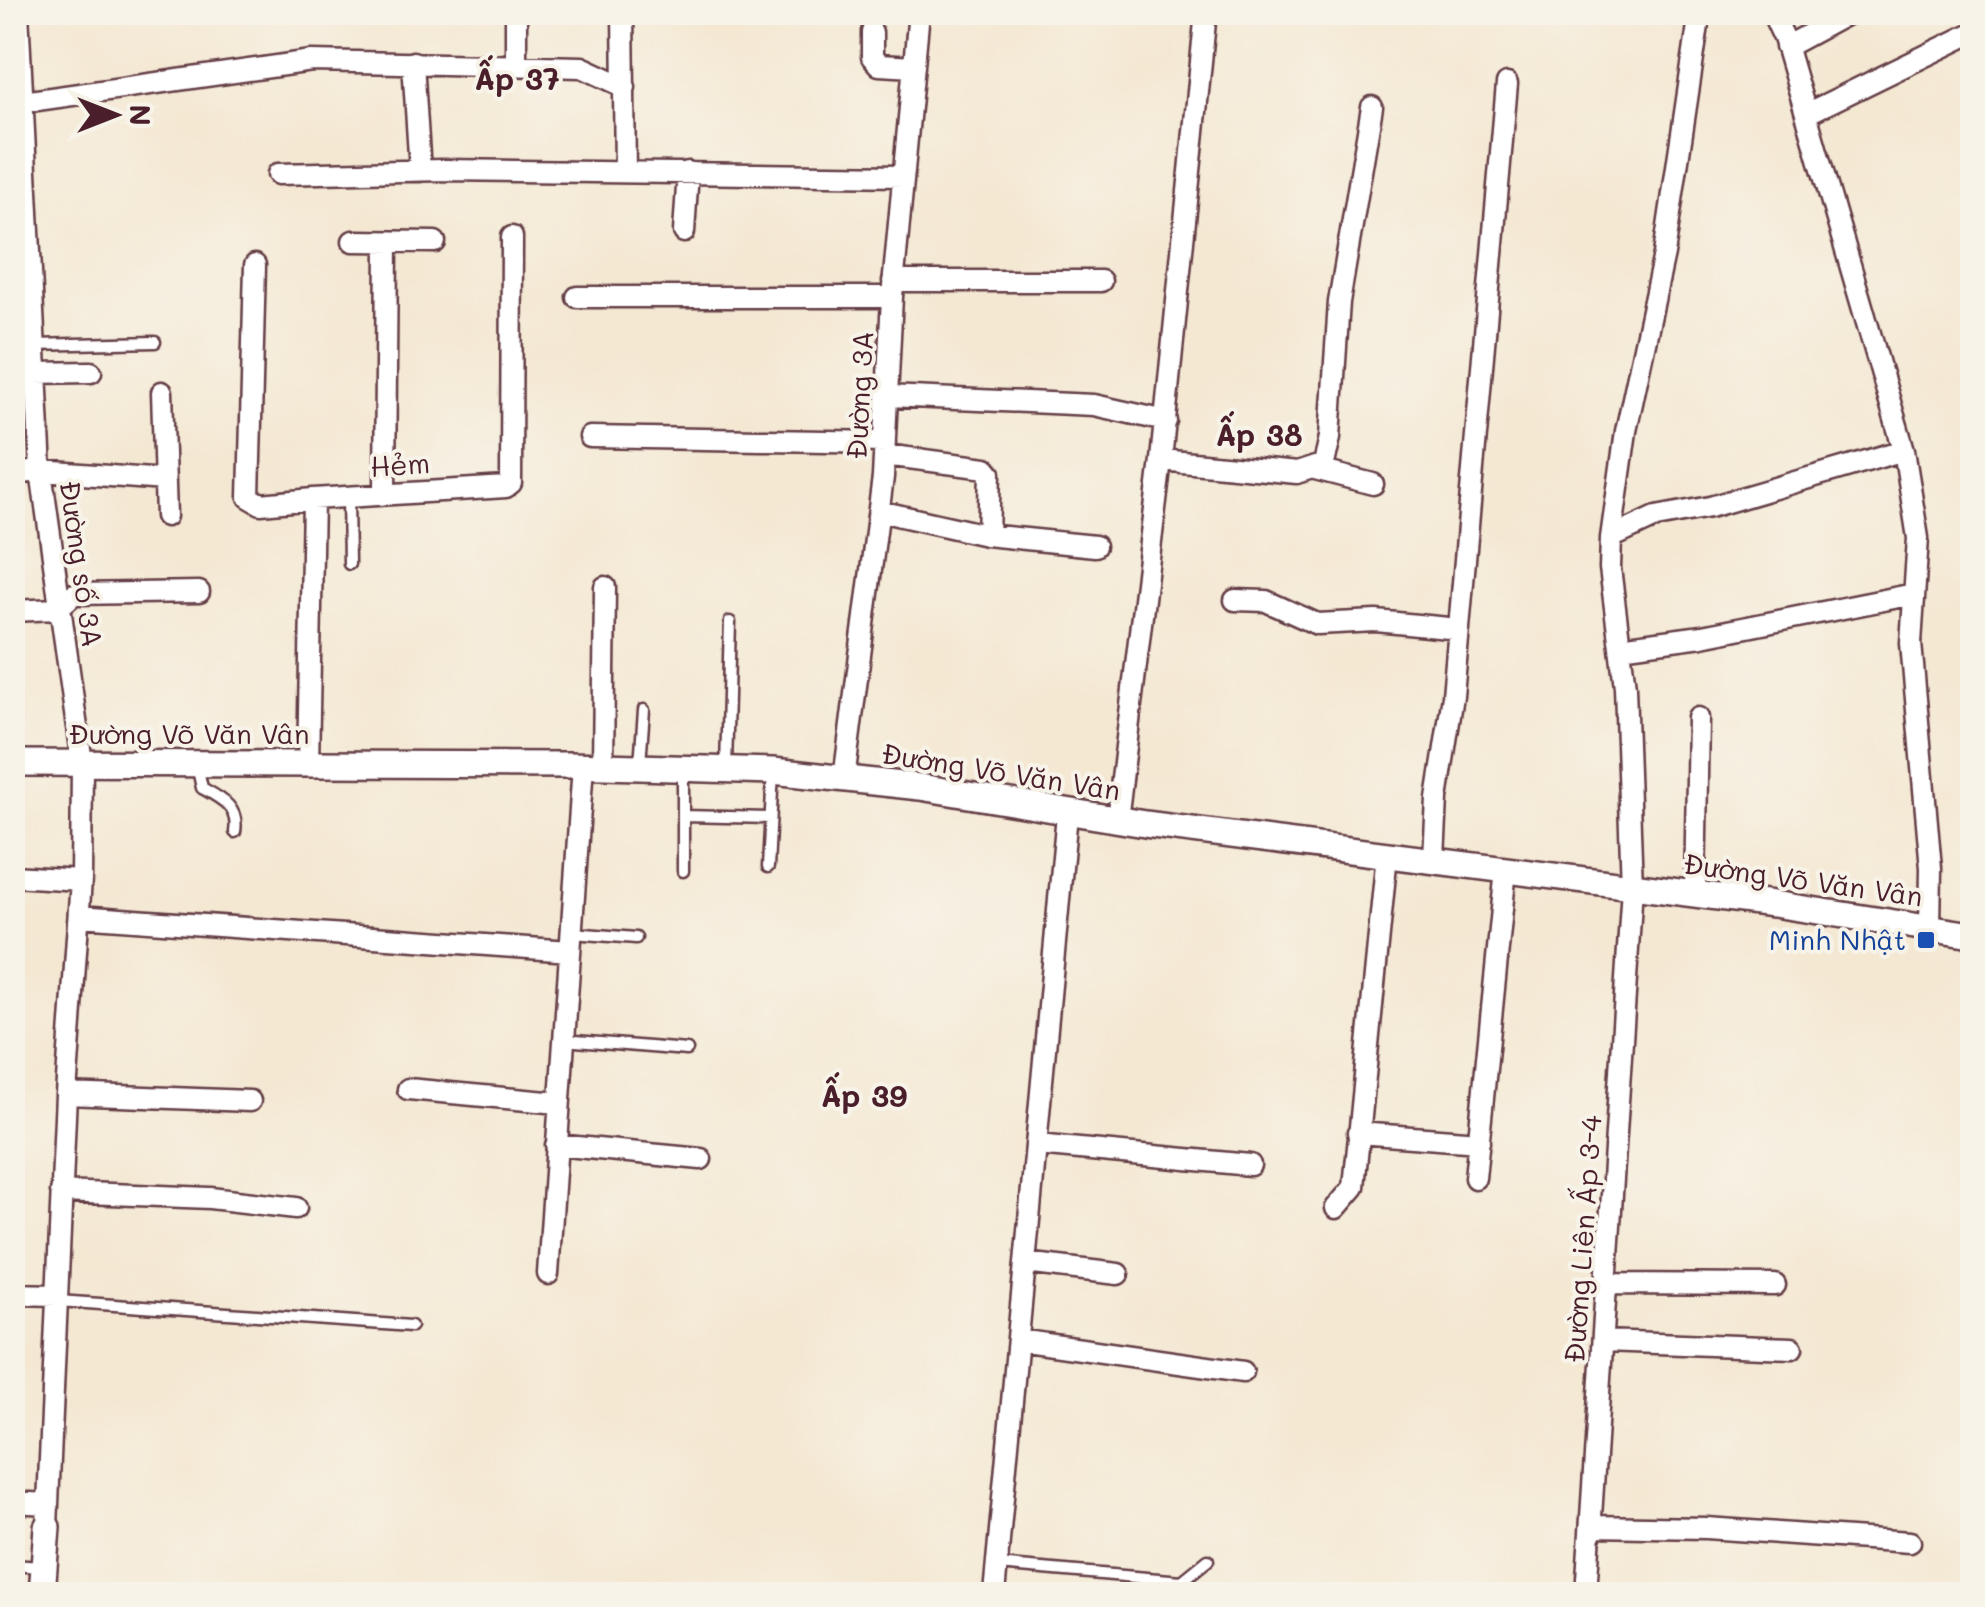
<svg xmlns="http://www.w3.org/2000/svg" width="1985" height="1607" font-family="Mali,sans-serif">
	<rect width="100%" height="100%" fill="#f7f3e8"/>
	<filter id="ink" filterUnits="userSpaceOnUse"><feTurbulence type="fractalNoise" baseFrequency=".01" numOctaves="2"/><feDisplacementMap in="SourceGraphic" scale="20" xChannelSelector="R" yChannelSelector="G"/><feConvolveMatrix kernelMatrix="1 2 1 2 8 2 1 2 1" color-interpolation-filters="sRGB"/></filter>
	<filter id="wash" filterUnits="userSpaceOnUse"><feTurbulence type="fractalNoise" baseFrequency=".0048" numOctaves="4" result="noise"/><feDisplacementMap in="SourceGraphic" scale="40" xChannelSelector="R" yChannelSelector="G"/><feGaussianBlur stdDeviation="2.25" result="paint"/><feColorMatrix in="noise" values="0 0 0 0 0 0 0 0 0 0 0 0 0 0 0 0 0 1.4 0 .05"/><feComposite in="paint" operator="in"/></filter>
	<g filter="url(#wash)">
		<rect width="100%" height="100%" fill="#f4e8d3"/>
	</g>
	<g filter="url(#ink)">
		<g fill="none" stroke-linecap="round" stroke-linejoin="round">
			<defs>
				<path id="service" d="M34 345 155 342
					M348 496 349 564
					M640 764 644 710
					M197 765 202 788C222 799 239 807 235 832
					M726 768 730 622
					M683 769V871
					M683 816 770 818
					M768 867 773 772
					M572 933 636 938
					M563 1040 687 1050
					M58 1301 411 1326
					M12 1565 42 1567
					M997 1565 1182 1581 1208 1560"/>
				<path id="minor" d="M18 12 41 471 82 763 81 880 66 1094 47 1527
					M623 12 625 172
					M1772 12 1784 38 1904 450 1918 538 1911 643 1931 868 1930 928
					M872 32V57L879 65 914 67
					M1786 47 1851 12
					M413 62 420 171
					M516 65V12
					M23 102 312 61 582 67 625 87
					M1806 114 1972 33
					M278 174 443 170 903 176
					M684 232 688 172
					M353 241 435 242
					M255 265 249 497 261 504 313 499
					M893 281H1101
					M577 297H892
					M35 373 91 372
					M162 392 166 516
					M888 396 1094 405 1166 421
					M590 437 885 442
					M885 455 986 468 990 473 988 535
					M1161 460 1297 473 1324 464 1330 437 1339 302 1372 107
					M1315 469 1373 484
					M12 474 41 471 165 480
					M385 491 387 243
					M879 511 986 535 1095 546
					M1611 538 1656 517 1710 507 1904 450
					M1235 600 1266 601 1317 624 1376 621 1459 629
					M12 611 57 609 74 594 199 592
					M1620 647 1702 636 1914 594
					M308 765 313 499 506 487 511 483 512 237
					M603 766 605 587
					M844 779 883 477 892 297 919 12
					M1117 820 1161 460 1206 12
					M1434 858 1437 799 1453 696 1507 84
					M12 876 81 880
					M1695 894 1698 718
					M79 916 570 951
					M408 1089 558 1103
					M66 1094 250 1101
					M1358 1133 1479 1142
					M556 1145 701 1159
					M1037 1145 1250 1165
					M1475 1178 1506 869
					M61 1192 210 1198 296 1208
					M1336 1208 1354 1187 1387 854
					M1025 1263 1118 1274
					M548 1274 583 765
					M1610 1284 1775 1285
					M12 1294 57 1295
					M1018 1340 1243 1372
					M1603 1341 1792 1348
					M12 1502 48 1504
					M1591 1526 1706 1528 1910 1542
					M994 1594 1067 814
					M1586 1594 1632 887 1625 687 1610 568 1611 538 1626 431 1664 254 1700 12"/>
				<path id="tertiary" d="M12 763 570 765 773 771 920 787 1145 824 1773 904 1972 935
					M42 1594 47 1527"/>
			</defs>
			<use href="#service" stroke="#643d44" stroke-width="15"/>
			<use href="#minor" stroke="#643d44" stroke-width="25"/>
			<use href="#tertiary" stroke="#643d44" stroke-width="30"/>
			<use href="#service" stroke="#fff" stroke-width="10"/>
			<use href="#minor" stroke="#fff" stroke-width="20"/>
			<use href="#tertiary" stroke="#fff" stroke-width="25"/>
		</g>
	</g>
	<rect fill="#1a4fb4" stroke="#f7f3e8" stroke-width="4" x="1916" y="930" width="20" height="20" rx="5"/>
	<g text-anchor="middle" stroke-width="8" stroke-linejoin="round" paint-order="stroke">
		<g font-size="28" fill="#4a1f2b" stroke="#f7f3e8">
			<text transform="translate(860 395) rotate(-87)" y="10">Đường 3A</text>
			<text transform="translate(400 465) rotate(-4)" y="10">Hẻm</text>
			<text transform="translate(81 564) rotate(82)" y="10">Đường số 3A</text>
			<text x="189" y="744">Đường Võ Văn Vân</text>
			<text transform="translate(1001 772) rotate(9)" y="10">Đường Võ Văn Vân</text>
			<text transform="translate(1803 880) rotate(8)" y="10">Đường Võ Văn Vân</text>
			<text transform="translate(1583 1239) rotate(-86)" y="10">Đường Liên Ấp 3-4</text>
		</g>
		<g font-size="28" fill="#164399" stroke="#f7f3e8" text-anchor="end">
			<text x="1906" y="950">Minh Nhật</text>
		</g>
		<g font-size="30" font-weight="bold" fill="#4a1f2b" stroke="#f7f3e8">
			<text x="517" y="90">Ấp 37</text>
			<text x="1259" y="446">Ấp 38</text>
			<text x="864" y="1107">Ấp 39</text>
		</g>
	</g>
	<rect width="1985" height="1607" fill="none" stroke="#f7f3e8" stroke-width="50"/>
	<g transform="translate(115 115) rotate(90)" stroke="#f7f3e8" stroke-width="8" paint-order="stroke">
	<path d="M0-8L18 38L0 25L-18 38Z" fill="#4a1f2b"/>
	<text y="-15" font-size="28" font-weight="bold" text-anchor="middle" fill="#4a1f2b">N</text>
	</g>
</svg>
